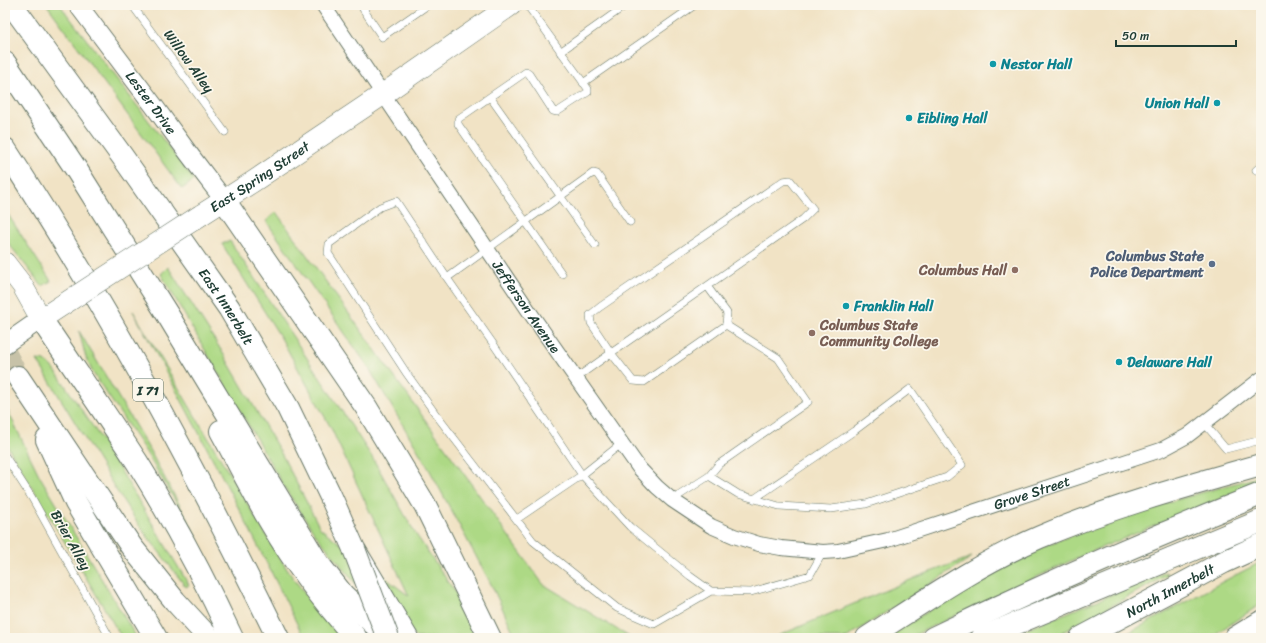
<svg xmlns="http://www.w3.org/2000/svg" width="1266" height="643" font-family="Sriracha,sans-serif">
	<rect width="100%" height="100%" fill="#fbf7ec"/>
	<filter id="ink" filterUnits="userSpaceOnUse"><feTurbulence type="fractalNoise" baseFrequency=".025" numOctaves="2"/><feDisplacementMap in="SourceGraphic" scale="8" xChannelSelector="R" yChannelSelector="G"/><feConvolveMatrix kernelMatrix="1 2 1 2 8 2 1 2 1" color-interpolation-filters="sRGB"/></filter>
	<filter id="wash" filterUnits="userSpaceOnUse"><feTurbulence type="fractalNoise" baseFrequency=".012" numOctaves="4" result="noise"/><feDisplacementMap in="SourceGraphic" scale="16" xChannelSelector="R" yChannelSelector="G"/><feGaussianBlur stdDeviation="0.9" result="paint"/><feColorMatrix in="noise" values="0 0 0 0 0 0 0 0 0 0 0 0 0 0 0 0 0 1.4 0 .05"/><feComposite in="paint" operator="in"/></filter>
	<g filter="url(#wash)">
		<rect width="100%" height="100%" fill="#f1e3c5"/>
		<path fill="#add985" stroke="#668b5c" d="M47 5H60L194 180 182 189Z
			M5 210 51 281 42 286 5 239Z
			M276 212 543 584 631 638H516L492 586 429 469 367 365 266 221Z
			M230 241 372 457 415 533 458 596 475 638H417L362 591 316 535 286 490 161 274 168 267 221 350 281 453 320 528 409 596 331 428 281 338 222 244Z
			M133 311 254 515 288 571 317 610 342 638H304C250 527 192 419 133 311Z
			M79 331 145 442 197 537 144 449 93 373 86 358Z
			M37 360 45 361 54 369 106 446 189 585 186 587 141 528 118 493Z
			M5 405 39 475 137 638H122L5 442Z
			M1261 476V482L1081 556 908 638H887L989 571 1023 554 1130 513Z
			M972 557 846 638H773L922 575Z
			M1261 562V604L1209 638H1119L1224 581Z
			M1166 572 1168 575 1052 638H1006Z"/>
	</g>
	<g filter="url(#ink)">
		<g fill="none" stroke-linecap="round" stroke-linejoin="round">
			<path stroke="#c7c2a8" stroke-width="22" stroke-dasharray="22 11" stroke-linecap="butt" d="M5 352 18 377"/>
			<defs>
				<path id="service" d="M132 5 225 132
					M368 5 363 9 382 37 428 5
					M527 5 588 89V92L557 112 553 111 529 74 526 72 458 119V124L562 274
					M560 52 626 5
					M583 83 695 5
					M490 97 595 245
					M1256 170 1261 166
					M790 180 813 209 803 219 611 353 591 323 590 315 600 307 783 181Z
					M630 222 597 174 593 173 447 278 396 201 380 207 329 244 328 253 407 374 437 416 533 541 617 608 654 624 711 591
					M447 278 494 345 582 475 630 527 690 576 711 591 751 592 810 575 823 552
					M707 286 727 313 726 325
					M576 378 611 353 633 381 644 382 726 325 778 358 808 402 719 464 709 476
					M1204 423 1226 449 1261 440
					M5 456 32 498 110 638
					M672 500 709 476 738 494 779 506 831 509 866 504 947 477 962 465 910 389 854 431 754 499
					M517 519 582 475 621 444"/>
				<g id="minor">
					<path id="s1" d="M323 5 533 317 639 468 657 487 672 500 711 526 734 536 759 544 781 548 823 552 838 551 888 540 1161 450 1187 436 1261 379"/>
				</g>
				<g id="tertiary">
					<path id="s2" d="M78 5 154 106 189 154 224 200"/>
					<path d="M5 344 41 319"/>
				</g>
				<g id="secondary">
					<path id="s3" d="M201 215 254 181 382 95 511 5"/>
					<path d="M5 263 22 285 41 319 64 304"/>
				</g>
				<g id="motorway">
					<path id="s4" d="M12 5 122 156 229 308 288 408 331 497 354 549 407 638"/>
					<path d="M5 63 76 169 169 317 317 562 343 595 389 638"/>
					<path d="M5 149C107 305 196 470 278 638"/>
					<path d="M224 200 366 407 425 505 490 638"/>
					<path d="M41 319C73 367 106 414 137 462 172 518 204 578 232 638"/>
					<path d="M18 377 131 546 175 601 209 638"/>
					<path d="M221 431C238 462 253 493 271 523 295 564 324 602 356 638"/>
					<path d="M47 440 76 503 156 638"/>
					<path d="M867 638C923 602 979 563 1040 537 1111 507 1187 486 1261 465"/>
					<path d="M933 638C1040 586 1150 538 1261 494"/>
					<path d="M981 638 1261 521"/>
					<path id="s5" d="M1081 638 1224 562 1261 545"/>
					<path d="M1235 638 1261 622"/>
				</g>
			</defs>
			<use href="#service" stroke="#687767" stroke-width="8"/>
			<use href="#minor" stroke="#687767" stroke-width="16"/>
			<use href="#tertiary" stroke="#687767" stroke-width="20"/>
			<use href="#secondary" stroke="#687767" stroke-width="22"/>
			<use href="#motorway" stroke="#687767" stroke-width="24"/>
			<use href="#service" stroke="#fff" stroke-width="7"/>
			<use href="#minor" stroke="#fff" stroke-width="14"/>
			<use href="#tertiary" stroke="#fff" stroke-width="18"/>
			<use href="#secondary" stroke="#fff" stroke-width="21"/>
			<use href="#motorway" stroke="#fff" stroke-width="22"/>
			<defs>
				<path id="secondary-bridge" d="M64 304 201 215"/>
				<path id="motorway-bridge" d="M354 549 388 638"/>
			</defs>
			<use href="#secondary-bridge" stroke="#687767" stroke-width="22" stroke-linecap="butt"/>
			<use href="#motorway-bridge" stroke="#687767" stroke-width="24" stroke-linecap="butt"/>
			<use href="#secondary-bridge" stroke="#fff" stroke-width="21"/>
			<use href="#motorway-bridge" stroke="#fff" stroke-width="22"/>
		</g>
	</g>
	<g fill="#0f9aa8" stroke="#fbf7ec" stroke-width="1.5">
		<circle cx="993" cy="64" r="4"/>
		<circle cx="1217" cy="103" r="4"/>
		<circle cx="909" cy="118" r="4"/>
		<circle cx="846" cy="306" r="4"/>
		<circle cx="1119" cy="362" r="4"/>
	</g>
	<circle fill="#5c6f8a" stroke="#fbf7ec" stroke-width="1.5" cx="1212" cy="264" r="4"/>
	<g fill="#8d6e63" stroke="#fbf7ec" stroke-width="1.5">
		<circle cx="1015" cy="270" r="4"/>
		<circle cx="812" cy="333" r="4"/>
	</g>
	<g text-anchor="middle" stroke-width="3.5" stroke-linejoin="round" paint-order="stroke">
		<rect fill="#fbf7ec" stroke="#61756b" stroke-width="1" x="133" y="379" width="30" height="22" rx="3"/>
		<g font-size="13" font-weight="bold" fill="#1f3d34">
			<text x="148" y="395">I 71</text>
		</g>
		<g font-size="14" fill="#1f3d34" stroke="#fbf7ec">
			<text transform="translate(189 61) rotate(54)" y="5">Willow Alley</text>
			<text dy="5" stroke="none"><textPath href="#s2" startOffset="122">Lester Drive</textPath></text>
			<text dy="5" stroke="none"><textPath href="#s3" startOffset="70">East Spring Street</textPath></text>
			<text dy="5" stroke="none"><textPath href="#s1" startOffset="364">Jefferson Avenue</textPath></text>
			<text dy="5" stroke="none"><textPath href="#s4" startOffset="370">East Innerbelt</textPath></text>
			<text dy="5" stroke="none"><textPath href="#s1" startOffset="987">Grove Street</textPath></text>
			<text transform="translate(71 540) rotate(61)" y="5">Brier Alley</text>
			<text dy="5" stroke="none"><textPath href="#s5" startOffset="101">North Innerbelt</textPath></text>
		</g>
		<g font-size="14" font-weight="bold" fill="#0d838f" stroke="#fbf7ec" text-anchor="start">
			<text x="1001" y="69">Nestor Hall</text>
			<text x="1209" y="108" text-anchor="end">Union Hall</text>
			<text x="917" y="123">Eibling Hall</text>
			<text x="854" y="311">Franklin Hall</text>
			<text x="1127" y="367">Delaware Hall</text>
		</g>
		<g font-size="14" font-weight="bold" fill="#4e5e75" stroke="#fbf7ec" text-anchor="end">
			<text x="1204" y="261">Columbus State<tspan x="1204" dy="16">Police Department</tspan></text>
		</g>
		<g font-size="14" font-weight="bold" fill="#785e54" stroke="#fbf7ec" text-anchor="end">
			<text x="1007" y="275">Columbus Hall</text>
			<text x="820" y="330" text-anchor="start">Columbus State<tspan x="820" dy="16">Community College</tspan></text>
		</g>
	</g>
	<rect width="1266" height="643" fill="none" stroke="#fbf7ec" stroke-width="20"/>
	<path d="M1116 40v6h120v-6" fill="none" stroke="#1f3d34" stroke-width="2"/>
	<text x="1122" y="40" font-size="12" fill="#1f3d34" stroke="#fbf7ec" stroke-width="3" paint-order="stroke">50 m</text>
</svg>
